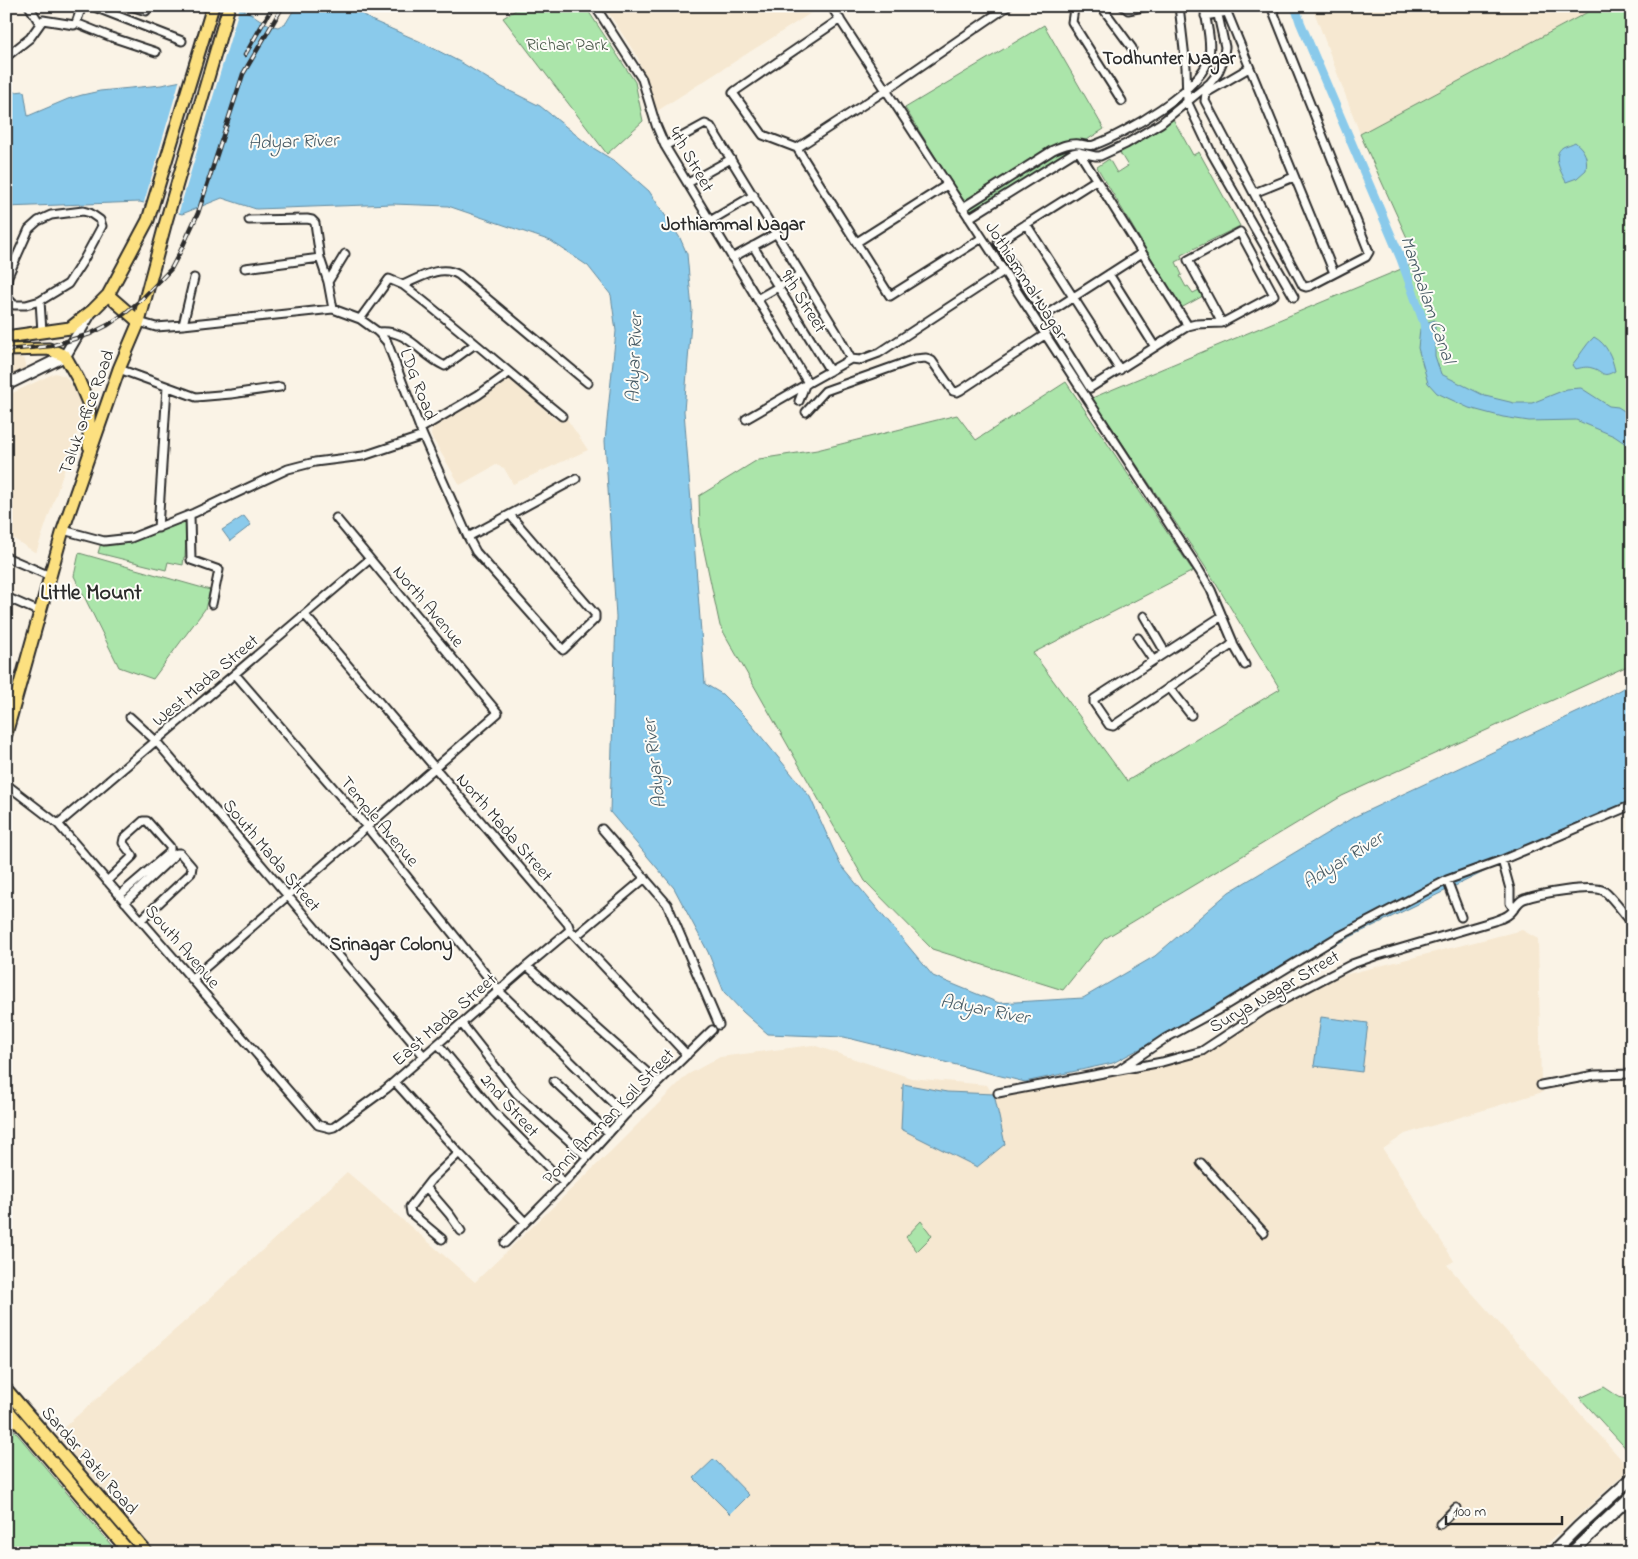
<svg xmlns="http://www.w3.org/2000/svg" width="1638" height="1559" font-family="'Indie Flower',sans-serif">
	<rect width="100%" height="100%" fill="#faf3e6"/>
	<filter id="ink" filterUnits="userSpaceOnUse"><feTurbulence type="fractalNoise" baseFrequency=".02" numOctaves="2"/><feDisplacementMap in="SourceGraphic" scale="10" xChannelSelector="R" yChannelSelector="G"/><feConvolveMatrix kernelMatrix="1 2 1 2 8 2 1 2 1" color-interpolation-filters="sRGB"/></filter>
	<g filter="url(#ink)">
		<path fill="#f6e8d1" d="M604 6H822L654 113 638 58Z
			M1312 6H1576L1585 14 1360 134Z
			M6 355H14L25 360 26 366 21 376 6 382Z
			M55 373 65 376 84 402 81 422 36 553 6 534V396Z
			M509 377 556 420 567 419 588 450 513 484 504 468 496 465 460 485 431 436 432 427Z
			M1522 930 1538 939 1541 1085 1543 1092 1405 1134 1383 1149 1454 1261 1447 1265 1630 1469 1537 1553H157L54 1436 192 1315 347 1172 475 1282 612 1150 687 1075 720 1057 813 1045 911 1078 987 1085 993 1095 1163 1066 1203 1056 1270 1008 1344 975Z"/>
		<path fill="#abe5aa" stroke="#6b886a" d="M522 6H585L635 82 643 121 607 154 503 18Z
			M1599 6H1632V664L1342 796 1104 939 1063 990 932 949 865 881 720 626 700 532 699 496 759 459 817 450 957 415 976 440 1066 382 1193 571 1033 653 1127 781 1280 689 1210 574 1092 398 1418 262 1360 134Z
			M1044 25 1104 129 971 214 905 108Z
			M1173 119 1193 155 1199 152 1240 226 1181 255 1182 259 1176 262 1182 275 1180 276 1186 287 1188 286 1193 293 1199 290 1203 296 1181 308 1097 167 1109 159 1117 173 1128 166 1120 153Z
			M187 519 185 557H184L183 565 168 562 166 570 98 553 101 543C131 544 159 531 187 519Z
			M79 553 210 590 205 609 153 679 119 667 74 576Z
			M921 1221 932 1236 917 1251 906 1237Z
			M1604 1387 1619 1397 1632 1401V1455L1580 1398Z
			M6 1421 118 1553H6Z"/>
		<path fill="#8acaeb" stroke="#648a9e" d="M296 6H349L371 20 419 41 462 63 500 86 540 106 590 146 616 162 649 191 680 238 687 254 692 310 684 411 705 684 722 694 746 718 786 767 810 797 840 864 933 976 999 1003 1083 998 1155 956 1229 892 1354 817 1591 706 1632 683V800L1346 939 1113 1063 1025 1082 844 1037 768 1034 743 1012 724 992 708 952 674 888 610 812 616 617 605 441 616 331 611 295 588 266 551 241 448 206 393 204 256 209 222 198 182 214 140 202 6 207V93L24 91 28 116 68 99 82 95 100 91 161 85 187 80 206 69 238 8C252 11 262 25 278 27L286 23Z
			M1575 142C1585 150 1588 158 1586 170L1577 178 1566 182C1561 172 1551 155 1563 147 1567 145 1572 144 1575 142Z
			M1435 320V356L1441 374 1485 396 1514 403H1532L1567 389 1581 388 1609 406 1618 407 1632 416V448L1614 436 1576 420 1529 421 1503 417 1469 408 1437 393 1428 383 1418 348 1420 329 1424 323Z
			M1594 337C1607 344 1612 357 1615 371 1601 379 1604 371 1592 368 1586 366 1581 368 1575 369L1572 365C1580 356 1585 345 1594 337Z
			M244 516 251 525 230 541 222 530Z
			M1321 1017 1368 1023 1362 1072 1314 1066Z
			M903 1084 947 1092 994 1094 1005 1144 977 1167 901 1129Z
			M714 1459 749 1495 730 1514 694 1478Z"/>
		<path fill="#faf3e6" d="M235 6H240L178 215 143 206 180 79 186 77 204 67 210 57 232 9Z"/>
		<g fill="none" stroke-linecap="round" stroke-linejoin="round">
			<path stroke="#8acaeb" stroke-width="9" d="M1295 6 1300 22 1401 259 1424 323 1425 333"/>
			<defs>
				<path id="minor" d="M92 6 182 41
					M131 6 146 11
					M595 6 642 79 656 125 665 146 808 383 805 385 799 401
					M831 6 1199 570 1211 590 1233 642 1230 646 1113 726 1109 725 1094 703V699L1222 616
					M1079 6 1074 9 1072 22 1122 101
					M1101 6 1132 48
					M1123 6 1128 10 1149 6
					M1179 6 1186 67 1187 101 1212 154 1294 297
					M1205 16 1227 12 1334 273
					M840 19 735 91 733 93 763 135 797 148 890 296 982 238
					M76 23 111 37 156 52
					M40 24 43 20 74 25 76 23 82 6
					M6 57 30 38 40 24 29 6
					M1249 68 1206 93 1205 101 1303 286 1306 287 1310 286 1366 257 1369 252 1271 6
					M665 146 705 124 711 127 836 331 851 359 808 383
					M797 148 886 90 1008 6
					M1079 152 1188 326
					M1096 180 998 242 1090 388 1188 326 1196 324 1222 323 1274 295 1240 232 1188 260 1222 323
					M688 183 731 159
					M1254 193 1294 177
					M962 208 1053 150C1062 146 1069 143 1079 144 1084 144 1089 147 1094 145 1123 135 1205 88 1209 56 1212 40 1206 22 1204 6
					M969 218 1073 153 1078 152 1095 156H1100L1126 144 1161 123 1210 83 1218 73 1223 61 1225 47 1216 6
					M249 220 307 219 312 220 315 223 320 258 328 282 333 309
					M710 221 754 195
					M1026 224 1120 370
					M857 242 947 185
					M753 246 830 371
					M732 258 777 233
					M245 268 320 258
					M1109 274 1155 347
					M328 282 345 254
					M403 285C458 327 509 373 562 416
					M6 291 8 276 29 229 38 221 51 215 83 211 90 213 100 220 102 226 83 261 68 284 40 301 26 305H14L6 296
					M757 299 801 274
					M40 301 42 332
					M1044 316 1142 253
					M360 319 389 279 403 285C421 277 441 264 459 275L588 383
					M139 322 156 327 183 325 333 309 360 319 378 332 387 342 423 436 468 537 476 552 563 650 595 619V614L510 515
					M183 325 194 278
					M378 332C409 329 420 355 445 366L475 344
					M851 359 860 360 879 353 1004 271
					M119 369 196 397 231 394 280 387
					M806 412 825 391 915 359 926 358 932 361 953 391 957 392 961 390 1046 334
					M746 419 805 385
					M420 429 478 395 509 373
					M190 515 191 560 219 570 212 604
					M158 528 167 387
					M63 530 104 541 131 538 194 513 288 469 315 462 363 456 423 436
					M468 537 576 479
					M6 557 50 576
					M6 597 40 612
					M305 615 568 924 570 930 687 1055
					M1144 616 1165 652
					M1138 638 1153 660
					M1233 644 1245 665
					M235 674 367 827 499 991 625 1115
					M1169 687 1191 715
					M130 717 156 741 424 1056
					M6 784 58 824 318 1125 330 1128 334 1127 386 1089 527 966 570 930
					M58 824 370 559
					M602 829 667 904 719 1025
					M1502 860 1510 889V903L1514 909
					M1447 880 1461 917
					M107 881 133 856 123 843 124 838 143 821H147L170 847V852L120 895
					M125 902 177 853H180L192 867 191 873 141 920
					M576 936 645 878
					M527 966 658 1082
					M192 979 498 713 336 518
					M462 1024 517 1094 587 1157
					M438 1044 494 1112 564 1183
					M1120 1069 1166 1038 1216 1011 1336 938 1447 880 1502 860 1632 805
					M554 1081 609 1133
					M395 1082 459 1153 525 1222
					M1541 1085 1595 1075 1632 1074
					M998 1093 1162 1062 1202 1051 1264 1010 1352 964 1375 956 1494 921C1499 919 1504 918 1508 915 1515 911 1516 902 1524 899 1538 894 1592 884 1604 891 1613 898 1624 914 1632 923
					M1201 1163 1264 1233
					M426 1187 450 1215 461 1231
					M442 1239 411 1213 410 1207 431 1180 459 1153
					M505 1243 564 1183 625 1115 712 1030
					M1440 1524 1456 1508"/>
				<path id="secondary" d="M6 385 65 356 91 312
					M1552 1553 1578 1527 1632 1478
					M1571 1553 1632 1495"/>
				<path id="primary" d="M108 295 139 322
					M6 337 70 328 93 310 108 295 148 220 213 6
					M6 350 49 349 65 356 78 379 89 405V446
					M6 734 63 530 119 369 139 322 165 225 229 6
					M6 1389 147 1553
					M6 1408 130 1553"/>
			</defs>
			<use href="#minor" stroke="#2b2b2b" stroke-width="11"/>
			<use href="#secondary" stroke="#2b2b2b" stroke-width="14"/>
			<use href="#primary" stroke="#2b2b2b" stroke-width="15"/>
			<use href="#minor" stroke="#fdfcf7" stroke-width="7"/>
			<use href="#secondary" stroke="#fdfcf7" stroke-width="10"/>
			<use href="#primary" stroke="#fce080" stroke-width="11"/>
			<defs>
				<path id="rail" d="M245 55 273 6
					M6 350 51 346 90 334 108 325 124 314 141 300 171 269 180 252 198 213 243 74 283 6"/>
			</defs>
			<use href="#rail" stroke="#2b2b2b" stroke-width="4.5"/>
			<use href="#rail" stroke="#fdfcf7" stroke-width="2.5" stroke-dasharray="8" stroke-linecap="butt"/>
		</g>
	</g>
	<g text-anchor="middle" stroke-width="4" stroke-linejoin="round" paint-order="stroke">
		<g font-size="18" fill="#4b5a4b" stroke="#fdfcf7">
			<text x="567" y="50">Richar Park</text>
		</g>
		<g font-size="18" fill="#2b2b2b" stroke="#fdfcf7">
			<text transform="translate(692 159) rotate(60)" y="6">4th Street</text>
			<text transform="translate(1027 280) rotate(57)" y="6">Jothiammal Nagar</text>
			<text transform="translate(804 301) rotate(58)" y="6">9th Street</text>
			<text transform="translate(419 384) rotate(69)" y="6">LDG Road</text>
			<text transform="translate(86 412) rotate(-70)" y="6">Taluk Office Road</text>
			<text transform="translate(429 606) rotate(50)" y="6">North Avenue</text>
			<text transform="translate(205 680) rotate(-40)" y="6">West Mada Street</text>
			<text transform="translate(380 821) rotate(50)" y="6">Temple Avenue</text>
			<text transform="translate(505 827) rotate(49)" y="6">North Mada Street</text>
			<text transform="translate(272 855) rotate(50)" y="6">South Mada Street</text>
			<text transform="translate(183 946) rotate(49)" y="6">South Avenue</text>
			<text transform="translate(1274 991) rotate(-30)" y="6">Surya Nagar Street</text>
			<text transform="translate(444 1019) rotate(-41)" y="6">East Mada Street</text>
			<text transform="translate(510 1105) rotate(48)" y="6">2nd Street</text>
			<text transform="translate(608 1116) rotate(-46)" y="6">Ponni Amman Koil Street</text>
			<text transform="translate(90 1460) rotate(49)" y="6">Sardar Patel Road</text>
		</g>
		<g font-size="19" font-weight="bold" fill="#2b2b2b" stroke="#fdfcf7">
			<text x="1169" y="64">Todhunter Nagar</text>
			<text x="733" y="230">Jothiammal Nagar</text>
			<text x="391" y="950">Srinagar Colony</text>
		</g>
		<g font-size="19" font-style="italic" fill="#485b65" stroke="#fdfcf7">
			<text transform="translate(293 140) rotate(-2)" y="7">Adyar River</text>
			<text transform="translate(1429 299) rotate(71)" y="7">Mambalam Canal</text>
			<text transform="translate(633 358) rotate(-88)" y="7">Adyar River</text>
			<text transform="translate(653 764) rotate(-97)" y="7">Adyar River</text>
			<text transform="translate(1342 859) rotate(-32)" y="7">Adyar River</text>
			<text transform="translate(985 1008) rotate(11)" y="7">Adyar River</text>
		</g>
		<g font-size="22" font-weight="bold" fill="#2b2b2b" stroke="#fdfcf7">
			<text x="91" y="599">Little Mount</text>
		</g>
	</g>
	<rect width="1638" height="1559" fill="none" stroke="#fdfcf7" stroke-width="25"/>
	<rect x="12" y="12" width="1613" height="1534" fill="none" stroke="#2b2b2b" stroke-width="2" filter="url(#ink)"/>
	<path d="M1446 1516v8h116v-8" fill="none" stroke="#2b2b2b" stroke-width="2.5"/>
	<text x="1453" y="1516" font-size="15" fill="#2b2b2b" stroke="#fdfcf7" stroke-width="4" paint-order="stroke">100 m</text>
</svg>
